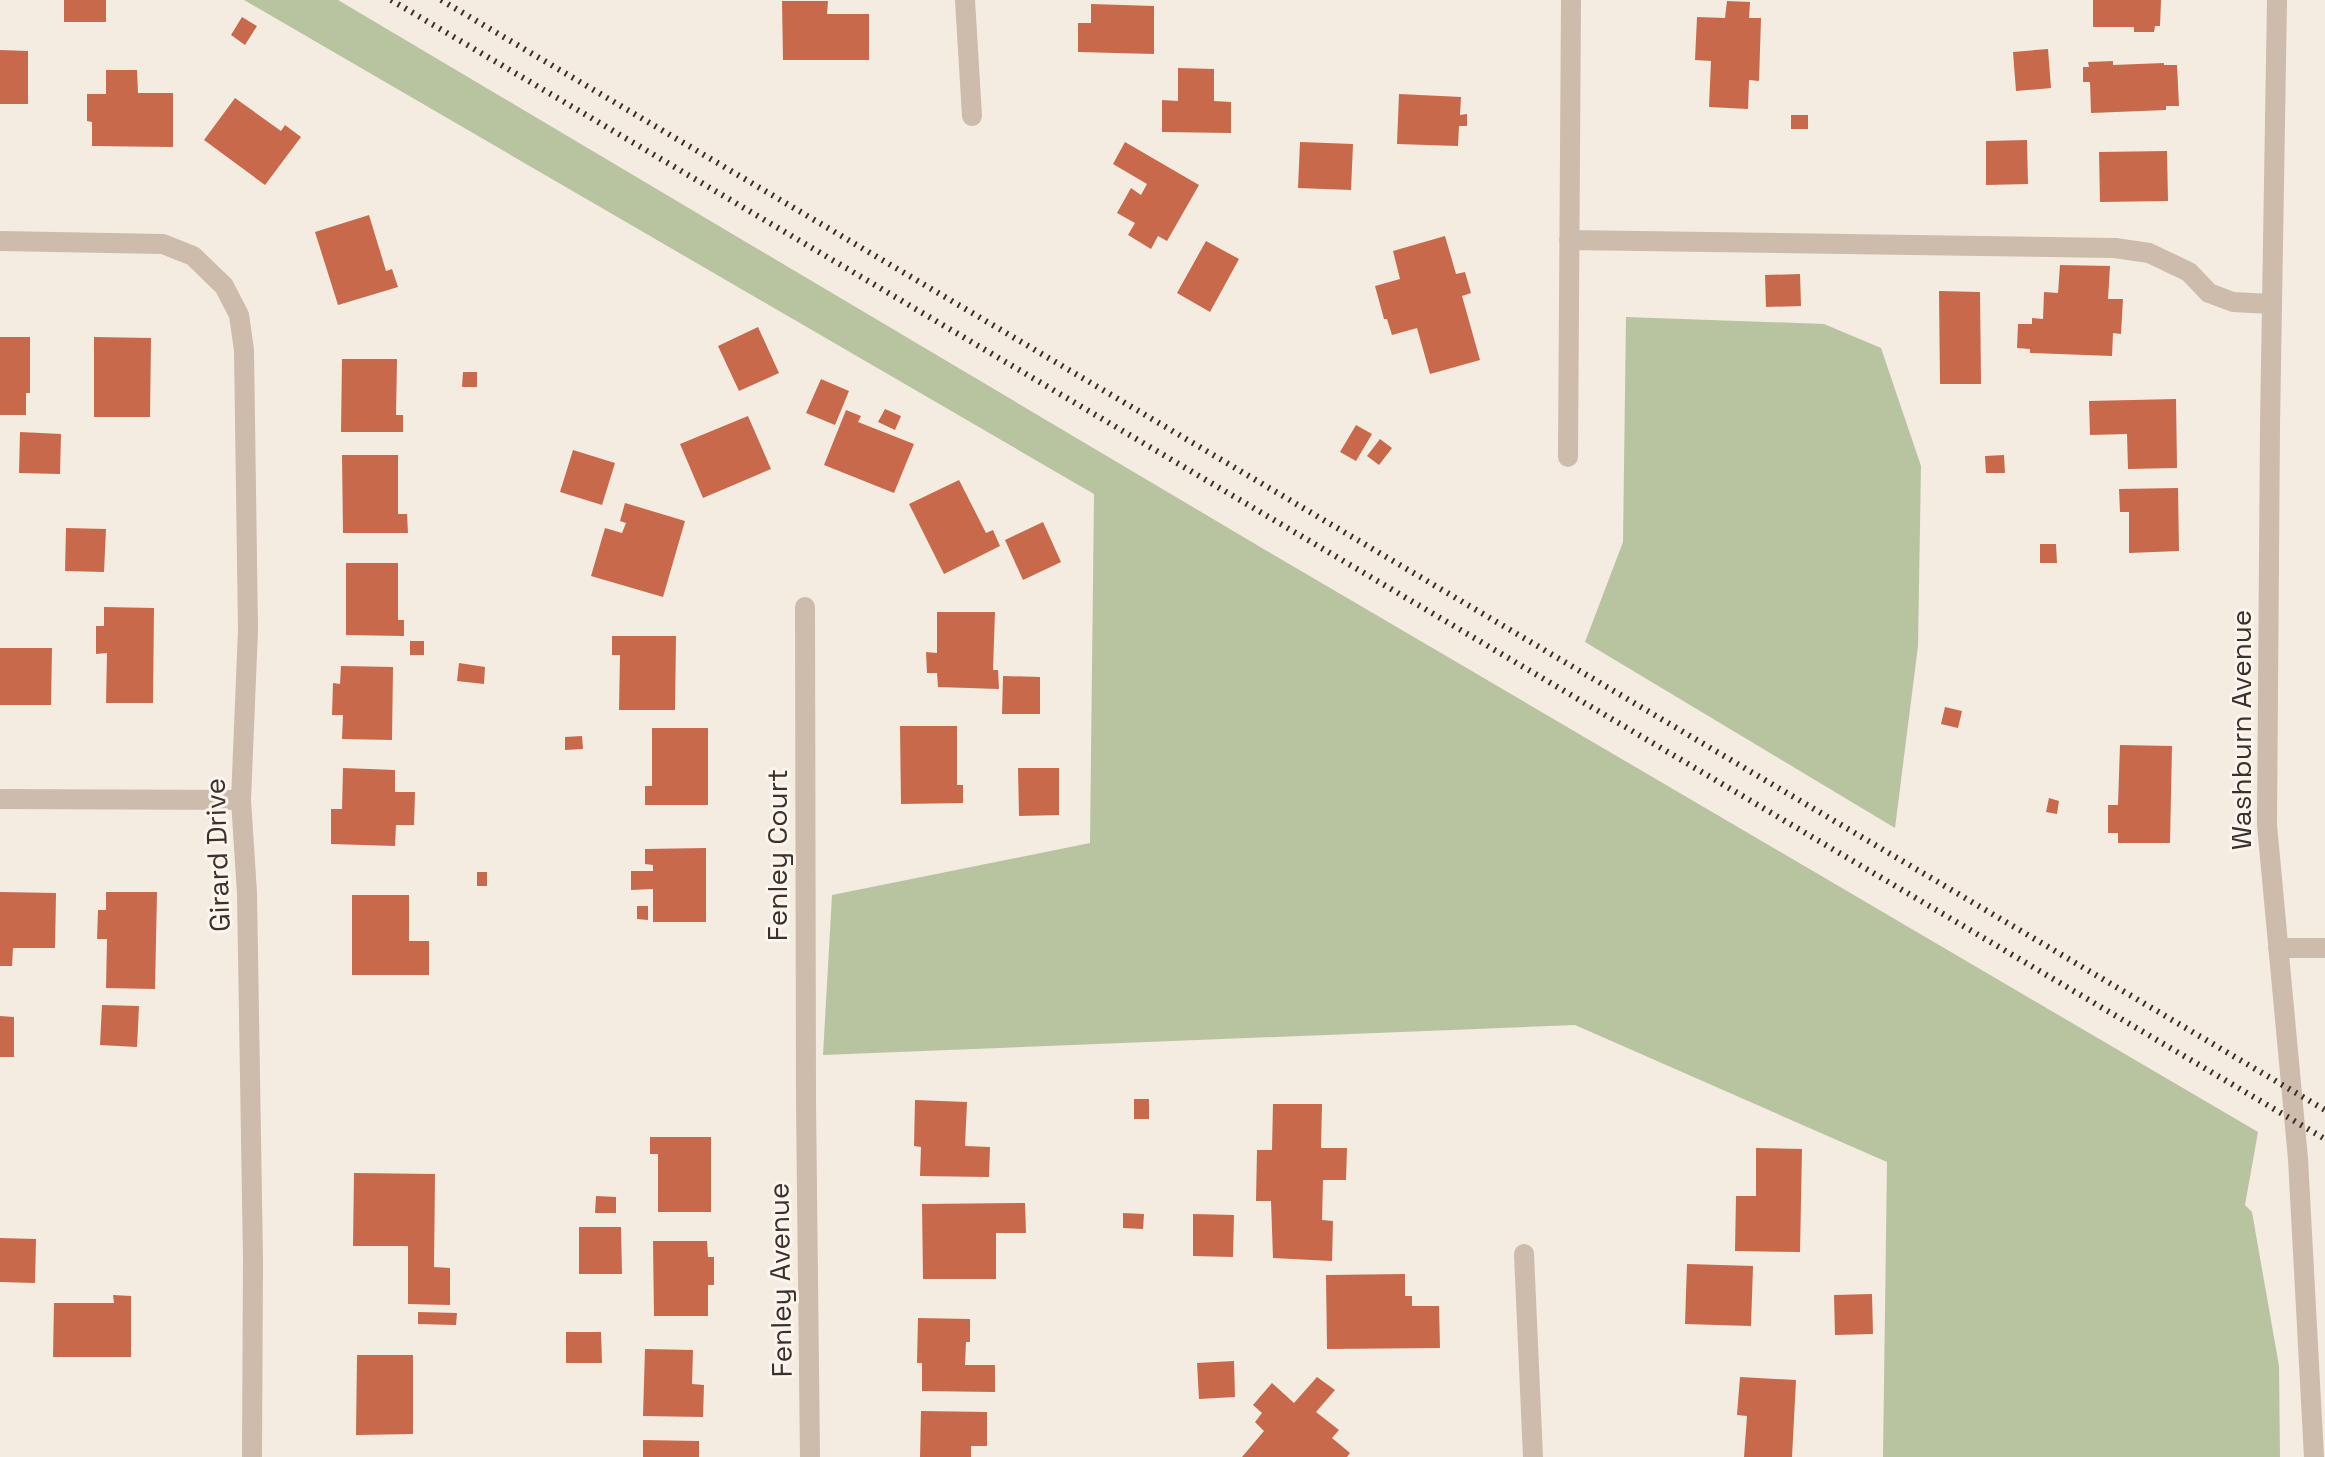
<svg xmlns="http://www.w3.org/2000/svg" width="2325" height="1457" font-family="'Space Grotesk',sans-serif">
	<rect width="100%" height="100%" fill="#f4ebe1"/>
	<path fill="#b8c4a0" d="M244 0H338L1267 551 2258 1132 2245 1205 2252 1212 2279 1366 2280 1457H1883L1887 1162 1575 1025 823 1055 832 895 1090 843 1094 494Z
		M1626 317 1824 324 1881 348 1921 466 1918 646 1895 828 1585 642 1623 542Z"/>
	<path fill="#c8694b" d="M64 0H106V22H64Z
		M2093 0H2161L2160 26H2155L2154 32H2134V27H2093Z
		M782 1H828L827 14H869V60H783Z
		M1727 1 1750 2 1749 18H1761L1759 81 1749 80 1748 109 1709 107 1711 61 1695 60 1697 17 1725 18Z
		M1091 4 1154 6V54L1078 52V23H1091Z
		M242 17 257 26 245 45 231 35Z
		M2048 49 2051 88 2016 91 2013 52Z
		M0 50 28 51V104H0Z
		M2113 61V65L2164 63V65H2177L2179 106H2166V110L2091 113 2090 82H2083V67H2089L2088 62Z
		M1178 68 1214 69V101L1231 102V133L1162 132V100L1178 101Z
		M106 70H137L138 93H173V147L92 146V122L87 121V94H106Z
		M1399 94 1461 97 1460 115 1467 114V126H1459L1458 146 1397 144Z
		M235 98 281 131 285 125 301 137 265 185 204 140Z
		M1791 115H1808V129H1791Z
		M2027 140 2028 184 1986 185V141Z
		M1125 142 1199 185 1167 241 1158 236 1151 249 1128 235 1135 223 1117 213 1131 188 1141 195 1147 184 1113 164Z
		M1300 142 1353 144 1351 190 1298 188Z
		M2167 151 2168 201 2100 202 2099 152Z
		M369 215 386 271 392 269 398 287 338 305 315 232Z
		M1445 236 1456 274 1465 272 1471 293 1462 296 1480 360 1430 374 1417 328 1392 335 1387 319H1384L1375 286 1400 279 1393 251Z
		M1206 241 1239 259 1210 312 1177 293Z
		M2060 265 2110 266 2108 299H2123L2121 334 2113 333 2112 356 2030 353V349L2017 348 2018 324H2032V318L2043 319 2044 292 2058 293Z
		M1800 274 1801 306 1766 307 1765 275Z
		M1939 291 1980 292 1981 384H1940Z
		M758 327 779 373 739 391 718 346Z
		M0 337H30V393H26V415H0Z
		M94 337 151 338 150 417H94Z
		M342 359H397L396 415H403V432H341Z
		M463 372H477V387H462Z
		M821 379 849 391 835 425 806 413Z
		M2176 399 2177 468 2128 469 2127 434 2090 435 2089 401Z
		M885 409 901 416 895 430 878 422Z
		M846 410 861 416 858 422 914 444 894 493 824 465Z
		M748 416 771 469 703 498 680 444Z
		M1356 425 1372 434 1356 461 1340 452Z
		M20 432 61 434 60 474 19 473Z
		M1380 439 1392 448 1379 465 1367 456Z
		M573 450 615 463 602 505 560 492Z
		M342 455H398V514H407L408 533H343Z
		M2004 455 2005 473H1986L1985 456Z
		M959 480 986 533 993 530 1000 546 944 574 909 504Z
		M2178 488 2179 551 2129 553V512H2120L2119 489Z
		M625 503 685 521 663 597 591 576 605 528 622 533 626 523 620 521Z
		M1043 522 1061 562 1023 580 1005 540Z
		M66 528 106 529 104 572 65 571Z
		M2040 544H2056L2057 563H2040Z
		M346 563H398V620H404V636L346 635Z
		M104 607 154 608 153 703H106L107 653 96 654V626H104Z
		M937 612H995L993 670H998L999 689 938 687 937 673H927L926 652 937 653Z
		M612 636H676L675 710H619L620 655H612Z
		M410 641H424V655H410Z
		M0 648H52L51 705H0Z
		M459 663 485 667 484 684 457 681Z
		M341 666 393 667 392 740 342 739 343 715H332L333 683 340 684Z
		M1003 676 1040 677V714H1002Z
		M1945 707 1962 711 1958 728 1941 724Z
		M900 726H957V785H963V803L901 804Z
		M652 728H708V805H645V786H652Z
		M582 736 583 749 565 750V737Z
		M2120 745 2172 746 2170 843H2118V833H2108V805H2118Z
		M343 768 395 770V792H415L414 825H396L395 846 331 844V809H342Z
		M1018 768H1059V815L1019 816Z
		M2049 798 2059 801 2057 814 2046 812Z
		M706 848V922H653V889L631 890V871H653V865L645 864V849Z
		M477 872H487V886H477Z
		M0 892 56 893 55 948H13L12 966H0Z
		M106 892H157L155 989 106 988 107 939H97L98 910H106Z
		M352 895H409V941H429V975H352Z
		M637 906H648V920L637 919Z
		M102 1005 139 1006 137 1047 100 1045Z
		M0 1016 14 1017V1057H0Z
		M1134 1099H1149V1119H1134Z
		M915 1100 967 1102 965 1146 990 1147 989 1177 920 1176 921 1147 914 1146Z
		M1273 1104H1322L1321 1148H1347L1346 1180H1323L1322 1220 1333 1221 1332 1261 1273 1258 1271 1201H1256L1257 1150H1272Z
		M650 1137H711V1212H658V1154H650Z
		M1756 1148 1802 1149 1800 1252 1735 1251 1736 1196H1756Z
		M354 1173 435 1174 434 1267 450 1268V1305L408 1304V1246H353Z
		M596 1196 616 1197V1213H595Z
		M1025 1203 1026 1233H996V1279H923L922 1204Z
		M1123 1213 1144 1214 1143 1229 1123 1228Z
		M1193 1214 1234 1215 1233 1257 1193 1256Z
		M579 1227H621L622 1274H579Z
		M0 1238 36 1239 35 1283 0 1282Z
		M653 1241H707L708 1257H714V1285H708V1316H654Z
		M1687 1264 1753 1266 1751 1326 1685 1324Z
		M1405 1274V1296H1412V1306H1439L1440 1348 1327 1349 1326 1275Z
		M1872 1294 1873 1334 1835 1335 1834 1295Z
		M113 1295 131 1296V1357H53L54 1303H114Z
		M418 1312 457 1313 456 1325 418 1324Z
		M918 1318 970 1319V1342H966L965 1365H995V1392L922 1391V1363H917Z
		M566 1332H601L602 1363H566Z
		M645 1349 693 1350 692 1384 704 1385 703 1417 643 1416Z
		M357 1355H413V1434L356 1435Z
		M1234 1361 1235 1397 1199 1399 1197 1363Z
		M1317 1377 1335 1390 1316 1412 1339 1430 1332 1438 1350 1453 1347 1457H1242L1264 1431 1255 1422 1262 1413 1253 1405 1272 1383 1294 1403Z
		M1740 1377 1796 1380 1792 1457H1744L1747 1416 1737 1415Z
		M921 1411 987 1412V1446H971V1457H920Z
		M643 1440 699 1441V1457H643Z"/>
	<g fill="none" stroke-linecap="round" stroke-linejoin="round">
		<path stroke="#cdbbac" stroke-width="20" d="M965 0 972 116
			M2277 0 2270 426 2267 825 2298 1159 2314 1457
			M1569 240 2115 248 2149 253 2189 272 2209 293 2233 302 2271 304
			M0 241 163 244 193 256 224 286 239 315 244 350 248 630 241 800 247 893 253 1259 252 1457
			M1568 457 1571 0
			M805 607 806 1102 810 1457
			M0 799 241 800
			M2278 948H2325
			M1524 1254 1533 1457"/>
		<path stroke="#3b302b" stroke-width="6" stroke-dasharray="2 6" stroke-linecap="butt" d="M391 0 2325 1139
			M441 0 2325 1110"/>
	</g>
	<g text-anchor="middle" stroke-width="6" stroke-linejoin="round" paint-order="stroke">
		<g font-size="28" fill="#3b302b" stroke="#fbf5ee">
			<text transform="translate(2241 730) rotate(-90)" y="10">Washburn Avenue</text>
			<text transform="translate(217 855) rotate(-92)" y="10">Girard Drive</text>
			<text transform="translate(777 855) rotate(-90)" y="10">Fenley Court</text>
			<text transform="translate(780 1280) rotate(-91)" y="10">Fenley Avenue</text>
		</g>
	</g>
</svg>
